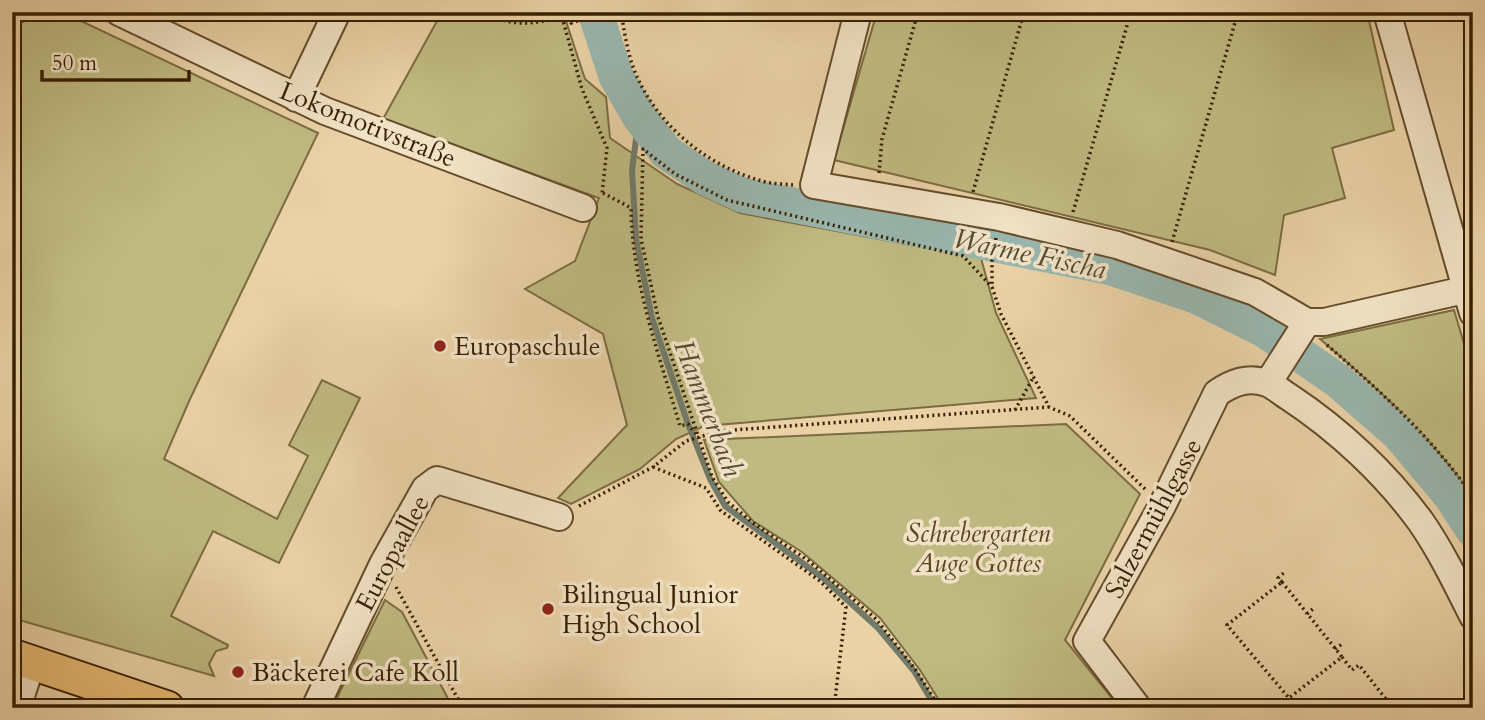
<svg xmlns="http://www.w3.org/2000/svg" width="1485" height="720" font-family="Cardo,serif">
	<rect width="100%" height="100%" fill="#ead2a6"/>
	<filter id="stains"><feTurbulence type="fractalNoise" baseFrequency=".00286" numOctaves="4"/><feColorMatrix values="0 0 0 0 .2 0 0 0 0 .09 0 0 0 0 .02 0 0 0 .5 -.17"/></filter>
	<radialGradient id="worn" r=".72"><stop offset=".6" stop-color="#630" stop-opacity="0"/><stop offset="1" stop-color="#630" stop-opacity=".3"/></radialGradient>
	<path fill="#bfba81" stroke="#7c6c41" stroke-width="2" d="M49 12H62L318 133 190 399 164 459 277 519 308 456 289 445 322 380 360 398 279 563 213 531 171 616 228 645 227 648 216 651 209 664 214 676 12 618V26Z
		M442 12H563L585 79 606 97 610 138 677 184 740 213 981 258 996 313 1036 398 704 426 676 439 640 469 571 504 558 498 627 425 603 334 525 289 575 261 599 198 383 119Z
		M877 12H1367L1394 130 1332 148 1345 198 1284 215 1275 275 1210 250 834 160Z
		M1454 310 1473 374V497C1431 436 1376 387 1320 339Z
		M1066 424 1140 494 1065 640 1120 708H944L920 670 880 618 802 552 753 521 719 482 704 440Z
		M385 600 402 612 453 708H332Z"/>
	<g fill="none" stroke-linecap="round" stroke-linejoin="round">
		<path stroke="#727a69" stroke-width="6" d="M639 116 632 170 636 239 652 318 688 424 710 479 725 506 823 578 878 628 914 671 936 708"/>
		<path stroke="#99b6ae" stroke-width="35" d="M595 12 616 76 639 116 666 152 705 178 742 195 1108 267 1198 297 1264 330 1337 380 1399 434 1450 495 1473 530"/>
		<defs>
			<path id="minor" d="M119 12 325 111 583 208
				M858 12 814 185 999 217 1117 245 1255 292 1307 322H1324L1473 288
				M1387 12 1473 313
				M296 98 337 12
				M1268 383 1307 322
				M17 708 32 662
				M315 708 383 564 425 489 437 480 559 517
				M1138 708 1087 641 1162 506 1217 393C1232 383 1248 376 1267 383 1275 386 1282 393 1289 397 1339 430 1386 474 1421 522 1441 551 1457 584 1473 616"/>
			<path id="major" d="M12 656 167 708"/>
		</defs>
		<use href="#minor" stroke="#644c2a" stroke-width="30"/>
		<use href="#major" stroke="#381f01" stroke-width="37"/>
		<path stroke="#381f01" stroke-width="3.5" stroke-dasharray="2 3.5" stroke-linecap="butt" d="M483 12C516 29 535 23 569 16
			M568 12 571 23 606 12
			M621 12C625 35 628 59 639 81 662 129 710 167 762 181 772 184 784 184 794 185
			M562 17 582 89 607 148 602 194
			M879 173 882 139 918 12
			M973 192 1024 12
			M603 193 631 208C632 282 659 355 680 426L688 424 697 435
			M1073 212 1131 12
			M996 238 992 260V287L1001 314 1049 407 1070 416 1146 490
			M1172 242 1238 12
			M1327 345C1380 391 1433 438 1473 497
			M1015 410 1034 376
			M653 467 706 488 721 511 820 581 846 607 834 708
			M579 506 653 467 686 441 720 431 1049 407
			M1282 582 1342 657 1289 698 1227 625Z
			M1282 582 1278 578 1286 571
			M396 587 463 708
			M1307 614 1315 607
			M1335 649 1342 644
			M1342 657 1352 670 1359 665 1393 708
			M940 708 915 669 876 619 809 561 753 523 728 502 712 477 658 317 641 239 643 149 675 174 727 200 963 256 992 287
			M1277 708 1289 698 1297 708"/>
		<use href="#minor" stroke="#f1e2c5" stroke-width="26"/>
		<use href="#major" stroke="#e5b973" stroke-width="33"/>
	</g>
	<g fill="#8f2418" stroke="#f1e2c5" stroke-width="2.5">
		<circle cx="440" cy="346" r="7"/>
		<circle cx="548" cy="609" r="7"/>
		<circle cx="238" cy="672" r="7"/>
	</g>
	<g text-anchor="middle" stroke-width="7" stroke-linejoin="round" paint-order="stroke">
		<g font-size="26" fill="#381f01" stroke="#f1e2c5">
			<text transform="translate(368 124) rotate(22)" y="9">Lokomotivstraße</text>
			<text transform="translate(1153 518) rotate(-62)" y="9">Salzermühlgasse</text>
			<text transform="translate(392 553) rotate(-62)" y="9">Europaallee</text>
		</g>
		<g font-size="26" fill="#381f01" stroke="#f1e2c5" text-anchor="start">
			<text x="454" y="355">Europaschule</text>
			<text x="562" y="603">Bilingual Junior<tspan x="562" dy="30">High School</tspan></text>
			<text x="252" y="681">Bäckerei Cafe Koll</text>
		</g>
		<g font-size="26" font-style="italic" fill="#5a4621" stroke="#f1e2c5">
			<text x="978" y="542">Schrebergarten<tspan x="978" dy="30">Auge Gottes</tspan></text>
		</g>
		<g font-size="28" font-style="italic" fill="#554c35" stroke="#f1e2c5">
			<text transform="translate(1030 253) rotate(12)" y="10">Warme Fischa</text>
			<text transform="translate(709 408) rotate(69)" y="10">Hammerbach</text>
		</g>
	</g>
	<rect width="1485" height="720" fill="none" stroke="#ead2a6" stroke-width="42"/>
	<rect x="14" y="14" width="1457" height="692" fill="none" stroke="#381f01" stroke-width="3.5"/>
	<rect x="21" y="21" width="1443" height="678" fill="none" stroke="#381f01" stroke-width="2"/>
	<path d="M42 70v10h147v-10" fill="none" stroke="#381f01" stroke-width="3.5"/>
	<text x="52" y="70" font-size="21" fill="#381f01" stroke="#f1e2c5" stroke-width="5" paint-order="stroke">50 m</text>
	<rect width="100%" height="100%" filter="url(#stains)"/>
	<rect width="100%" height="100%" fill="url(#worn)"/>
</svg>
